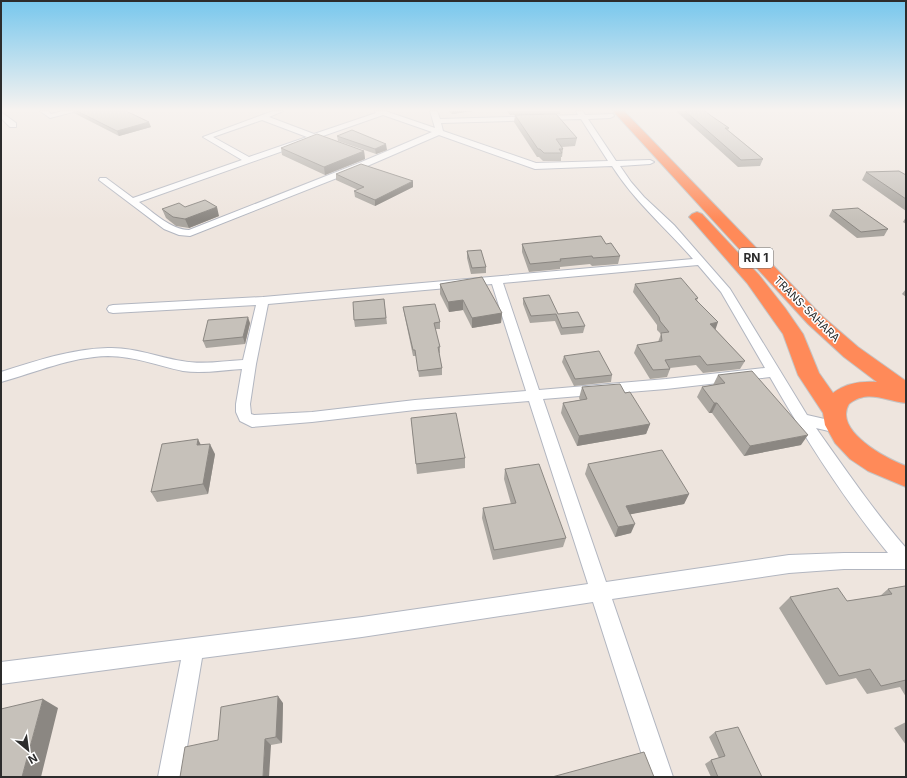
<svg xmlns="http://www.w3.org/2000/svg" width="907" height="778" font-family="Inter,sans-serif">
	<rect width="100%" height="100%" fill="#eee5de"/>
	<g fill="none" stroke-linecap="round" stroke-linejoin="round">
		<defs>
			<path id="street" d="M40 111H48L51 114 63 111H77L50 118Z
				M273 111H283L269 117 314 134 376 113 375 111H385L435 128 430 111H437L440 119 578 115 576 111H583L585 115 613 114 614 116 610 118 588 119 616 161 650 160 654 162 650 164 620 166 631 182 644 197 674 225 730 289 807 415 842 423 844 427 842 431 837 433 816 428C845 469 873 510 906 548V569H844L789 573 612 599 673 777H649L593 602 362 637 202 658 182 777H158L181 660 1 684V662L362 617 588 584 529 401 415 410 312 422 252 427 240 421 236 412V404L242 369C223 370 202 374 183 371 158 366 135 356 108 356 70 357 37 372 1 382V372C36 361 70 349 108 348 134 347 157 357 182 361 202 365 224 361 243 360L256 305 113 313 109 312 107 309 109 306 113 305 263 297 693 259C666 228 634 201 612 166L535 169 439 135 365 167 190 236 179 235 164 229 99 180 100 178H106L133 198 242 160 203 137ZM383 115 432 132 359 163 189 230C171 230 153 212 139 202L314 140H320V137ZM581 119 608 161 536 163 443 131 441 123ZM262 120 307 137 249 157 213 137ZM698 265 721 292 765 368 666 379 539 390 503 283ZM492 284 526 391 415 400 312 412 254 415 251 414 250 404 256 364 268 304ZM770 377C805 438 843 498 888 553H844L789 555 606 582 543 399 666 389Z
				M1 112 16 123V127H10L1 118Z"/>
			<path id="highway" d="M613 111H624L822 316 858 347 906 381V403C885 401 868 389 849 404 833 431 887 459 906 466V487L868 471 850 459 835 443 825 425 823 413 798 375 783 334 747 283 692 220 689 217 692 214 697 212 702 214 759 275 785 308 803 334 819 373 833 393C846 383 861 381 877 382L844 357 808 324Z"/>
		</defs>
		<use href="#street" stroke="#b2b6c0" stroke-width="2"/>
		<use href="#highway" stroke="#c4c4c4" stroke-width="2"/>
		<use href="#street" fill="#fff" fill-rule="evenodd"/>
		<use href="#highway" fill="#ff8a59" fill-rule="evenodd"/>
	</g>
	<path fill="#aaa6a0" d="M73 111H126L151 127 119 136 74 113Z
		M449 111H473L452 114Z
		M507 111H560V114H556L577 138 575 146 562 147 563 149 562 157H561V161H543L539 157H537L514 122 515 115H510Z
		M676 111H705L710 115 729 128 728 130 763 159 760 166 738 167Z
		M337 136 387 150 376 154 338 141Z
		M281 148 364 151 365 159 325 175 282 155Z
		M866 172 906 175V211L862 180Z
		M336 174 413 187 375 206 355 197 354 191 358 190 336 180Z
		M185 207 219 216 189 228 176 226 166 218 162 209Z
		M832 210 888 229 884 236 857 238 829 216Z
		M906 217V224L903 222Z
		M522 244H606L620 256 618 264 592 266 590 264 560 267V269L529 272 522 252Z
		M467 251 486 267V273L471 274 467 258Z
		M440 284 502 313 501 323 472 328 463 310 449 312 440 294Z
		M635 284 698 298 697 300 715 329 745 361 740 369 703 373 696 365 670 368V369L667 377 650 379 634 353 637 345 658 342 661 334 657 330V325L633 292Z
		M906 289V297L902 294Z
		M523 298 585 326 583 333 561 335 555 321 530 323 523 304Z
		M384 299 387 324 355 327 354 320Z
		M403 307 440 322V329H435L440 347V353H439L442 368V375L419 377 416 356H413L404 313Z
		M250 323 245 344 206 348 203 341Z
		M564 356 612 375 611 382 574 386 562 362Z
		M718 375 801 445 744 456 712 413H709L697 397 702 387 713 385Z
		M582 387 625 393 650 424 646 434 577 446 561 413 563 403 580 400 579 398Z
		M411 418 465 458V468L417 474Z
		M215 454 208 494 157 502 151 492Z
		M588 464 689 494 684 504 630 514 631 533 615 537 585 474Z
		M505 469 566 538 563 547 493 560 482 518 483 508 511 504 504 479Z
		M906 587V697L900 687 867 694 856 678 826 685 779 608 790 597 847 601 880 596 888 589Z
		M283 703 282 743 271 745 218 740Z
		M906 722V745L894 728Z
		M715 732 762 777H711L705 764 711 760 719 758 709 737Z"/>
	<path fill="#8b8782" d="M452 111H473L452 114Z
		M149 122 151 127 119 136 117 131Z
		M386 144 387 150 376 154 375 149Z
		M364 151 365 159 325 175 324 167Z
		M413 181V187L375 206V200Z
		M217 207 219 216 189 228 185 219Z
		M463 300V310L449 312 448 302Z
		M502 313 501 323 472 328V318Z
		M248 317 250 323 245 344 243 337Z
		M718 322 715 331 710 324Z
		M714 403H717L712 413H709Z
		M650 424 646 434 577 446 579 436Z
		M808 435 801 445 744 456 750 446Z
		M198 439 203 449 197 445Z
		M210 444 215 454 208 494 203 484Z
		M689 494 684 504 622 516 626 506Z
		M635 524 631 533 615 537 618 527Z
		M278 696 283 703 282 743 276 737Z
		M43 699 58 708 41 777H22Z
		M265 739 271 745 269 777H263Z"/>
	<path fill="#c6c1ba" stroke="#8b8782" d="M77 111H126L149 122 117 131Z
		M685 111H705L710 115 729 128H725L763 159 741 160Z
		M556 114 577 138 556 139 563 149H559L562 153H544L540 149H538L515 115Z
		M352 130 386 144 375 149 337 136Z
		M317 134 364 151 324 167 281 148Z
		M361 164 413 181 375 200 354 191 364 187 336 174Z
		M899 171 906 175V199L866 172Z
		M205 200 217 207 185 219 173 217 162 209 179 203 185 207Z
		M858 208 888 229 861 232 832 210Z
		M601 236 606 244 611 243 620 256 593 258 592 256 560 259 561 261 530 264 522 244Z
		M481 250 486 267 472 268 467 251Z
		M482 277 502 313 472 318 463 300 448 302 440 284Z
		M681 278 698 298 695 299 718 322 710 324 745 361 707 365 700 356 665 360 670 369 653 370 637 345 662 341 661 333 669 332 660 321 659 317 635 284Z
		M549 295 558 314 578 312 585 326 562 328 556 314 531 316 523 298Z
		M384 299 386 318 354 320 353 302Z
		M435 304 440 322 434 323 440 347H438L442 368 418 371 415 350H413L403 307Z
		M248 317 243 337 203 341 208 320Z
		M599 351 612 375 575 379 564 356Z
		M752 371 808 435 750 446 717 403H714L702 387 725 383 718 375Z
		M620 384 625 393 630 392 650 424 579 436 563 403 587 399 582 387Z
		M456 413 465 458 416 464 411 418Z
		M198 439 197 445 210 444 203 484 151 492 162 444Z
		M662 450 689 494 626 506 635 524 618 527 588 464Z
		M539 464 566 538 494 550 483 508 516 503 505 469Z
		M905 586 906 587V680L881 686 870 669 839 676 790 597 838 588 847 601 892 594 888 589Z
		M278 696 276 737 265 739 263 777H180L185 747 218 740 221 707Z
		M43 699 22 777H1V709Z
		M738 727 762 777H718L711 760 725 756 715 732Z
		M644 752 654 777H552Z"/>
	<linearGradient id="sky" x2="0" y2="1"><stop stop-color="#77c7ed"/><stop offset="0.5" stop-color="#f7f3f0"/><stop offset="1" stop-color="#f7f3f0" stop-opacity="0"/></linearGradient>
	<rect width="907" height="220" fill="url(#sky)"/>
	<g text-anchor="middle" stroke-width="3" stroke-linejoin="round" paint-order="stroke">
		<g font-size="11" fill="#2c2c2c" stroke="#fff">
			<text transform="translate(807 309) rotate(45)" y="4">TRANS-SAHARA</text>
		</g>
		<rect fill="#fff" stroke="#6b6b6b" stroke-width="1" x="739" y="248" width="34" height="20" rx="3"/>
		<g font-size="12" font-weight="bold" fill="#2c2c2c">
			<text x="756" y="262">RN 1</text>
		</g>
	</g>
	<rect width="907" height="778" fill="none" stroke="#2c2c2c" stroke-width="4"/>
	<g transform="translate(28 750) rotate(151)" stroke="#ffffff" stroke-width="3" paint-order="stroke">
	<path d="M0-3L7 15L0 10L-7 15Z" fill="#2c2c2c"/>
	<text y="-6" font-size="11" font-weight="bold" text-anchor="middle" fill="#2c2c2c">N</text>
	</g>
</svg>
